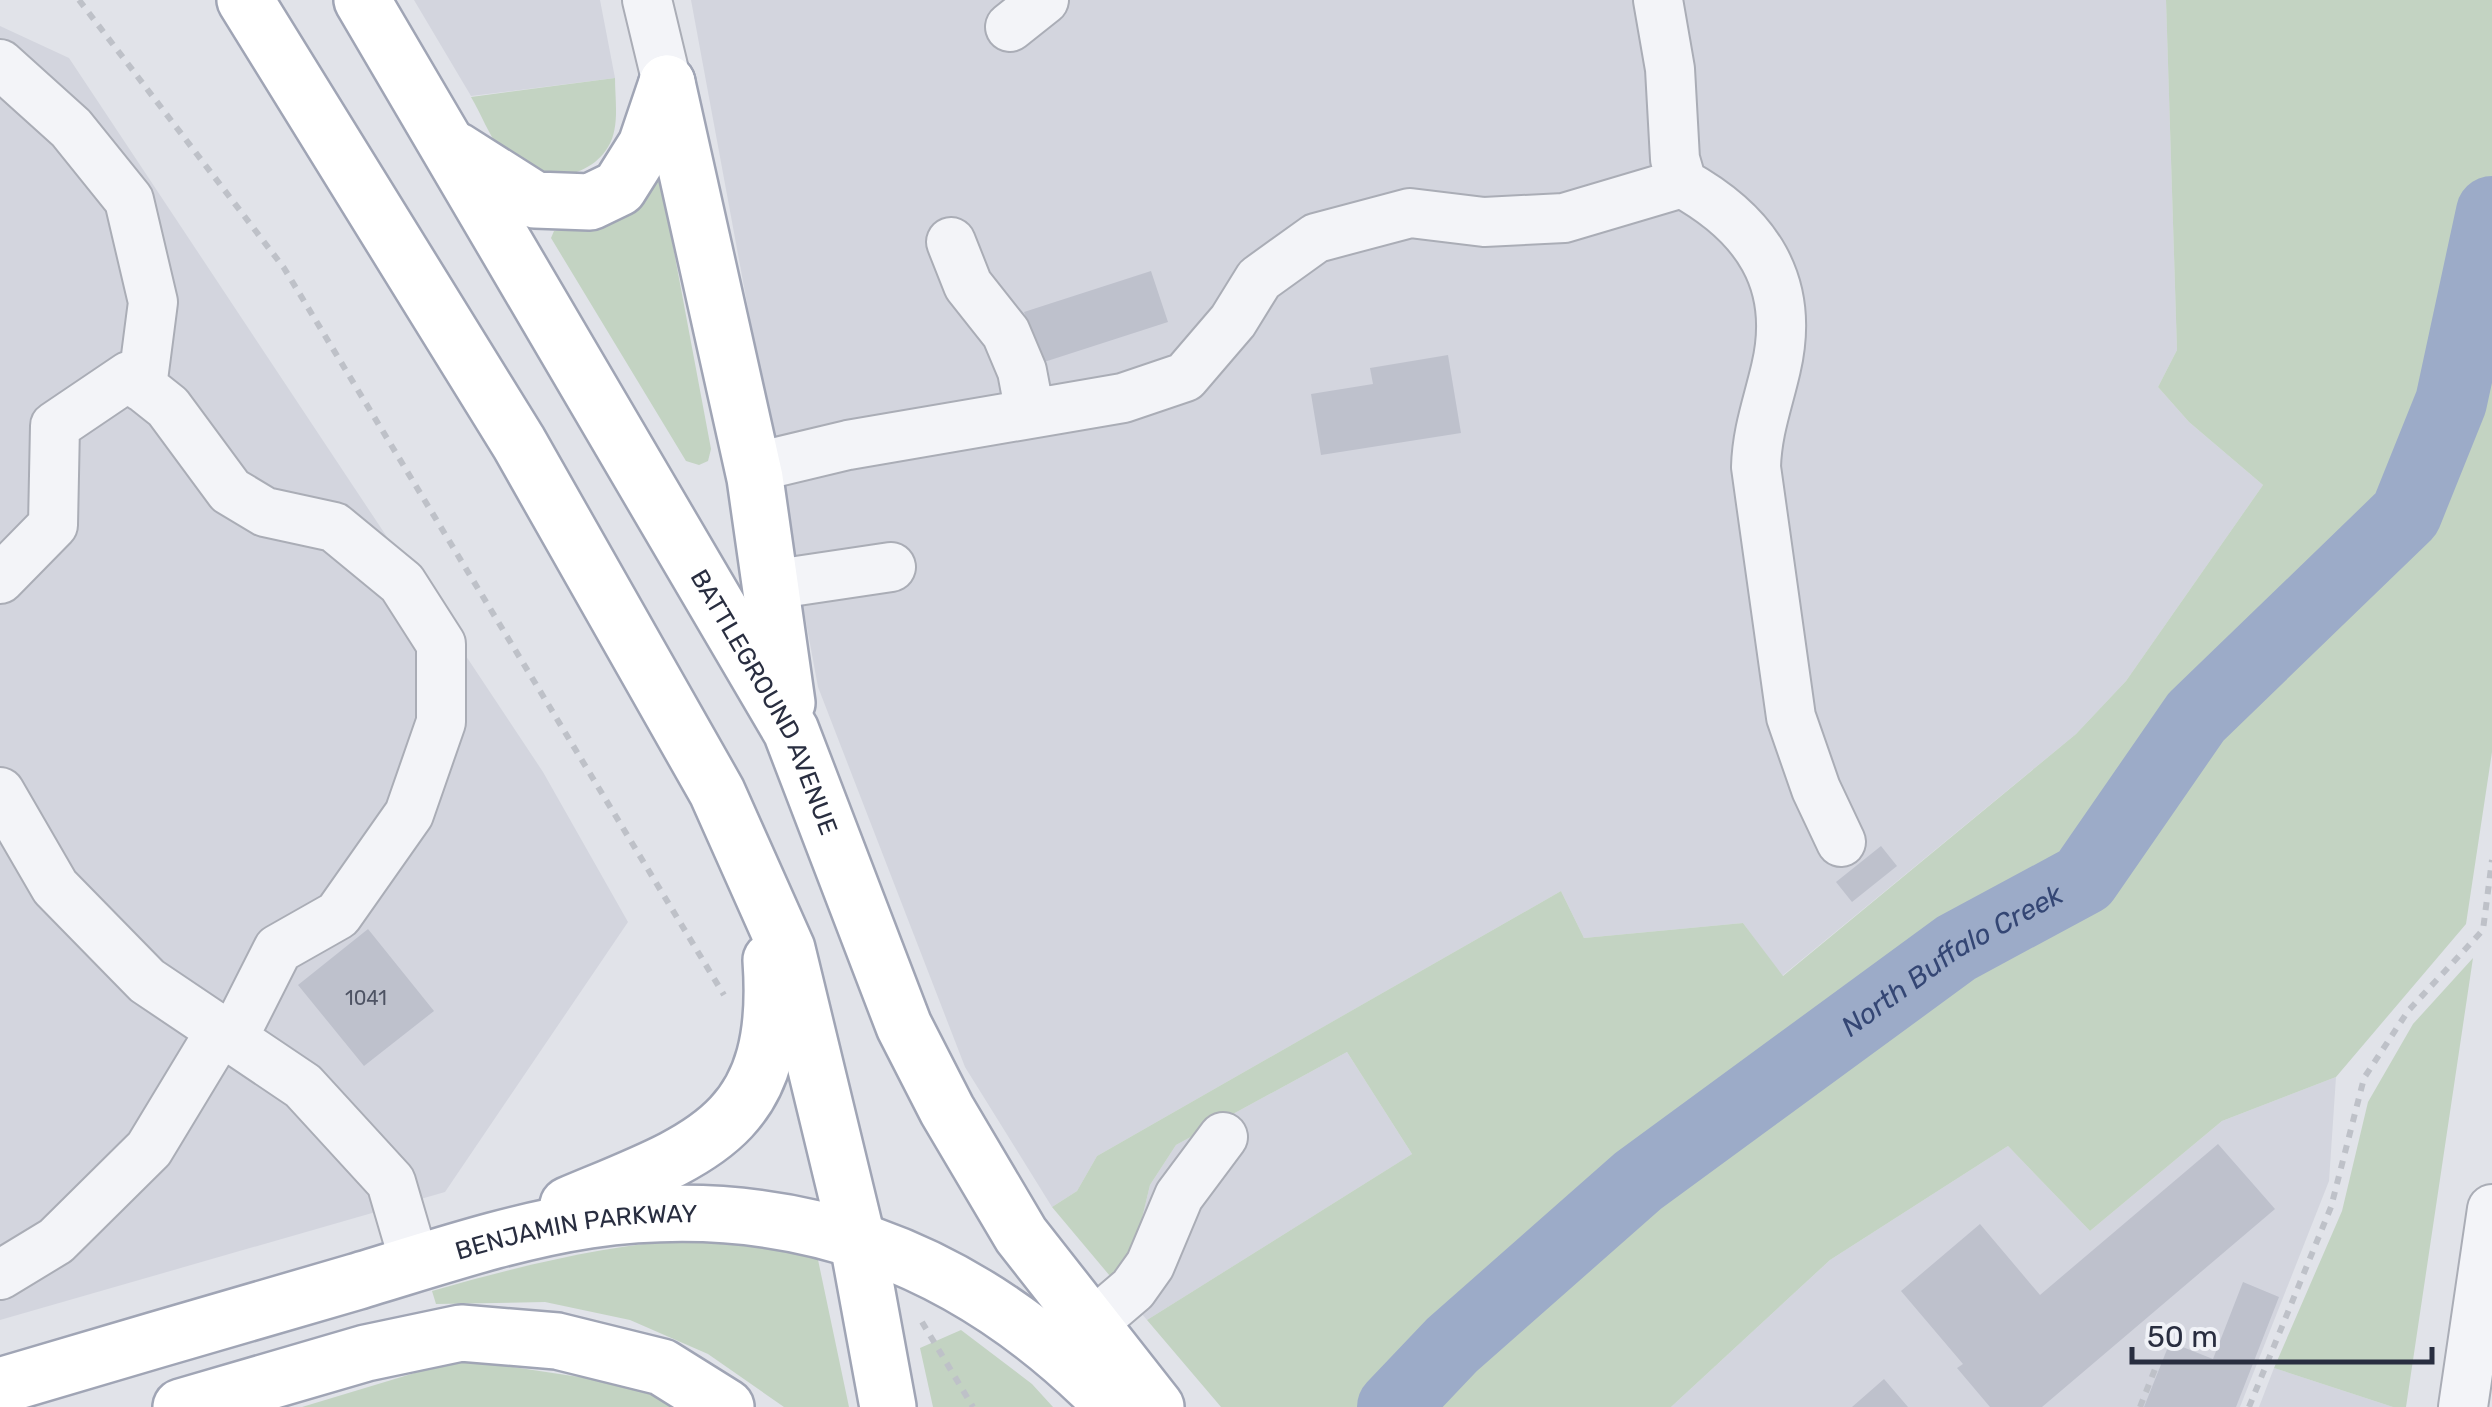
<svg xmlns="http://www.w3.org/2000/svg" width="2492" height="1407" font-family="Rubik,sans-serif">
	<rect width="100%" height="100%" fill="#e1e3e9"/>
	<path fill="#d3d5de" d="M414 0H600L615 78 471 96Z
		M691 0H2166L2177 350 2158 387 2189 422 2263 485 2126 681 2076 734 1782 976 1743 923 1584 938 1561 891 1097 1156 1077 1191 1052 1207 965 1067 818 687Z
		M0 26 69 58 543 772 628 922 445 1192 0 1320Z
		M1347 1052 1412 1154 1147 1320 1115 1282 1132 1260 1150 1185 1176 1145Z
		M2336 1077 2329 1181 2240 1407H1671L1830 1260 2008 1146 2090 1231 2222 1121Z
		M2274 1368 2393 1407H2259Z"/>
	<path fill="#c3d3c2" d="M2166 0H2492V752L2466 924 2336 1077 2222 1121 2090 1231 2008 1146 1830 1260 1671 1407H1221L1147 1320 1412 1154 1347 1052 1176 1145 1150 1185 1132 1260 1115 1282 1052 1207 1077 1191 1097 1156 1561 891 1584 938 1743 923 1783 976 2076 734 2126 681 2263 485 2189 422 2158 387 2177 350Z
		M615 78C615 101 620 127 608 147 586 184 527 185 501 151 489 135 481 114 471 97Z
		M653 182H661L711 449 708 461 699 465 686 461 551 238 554 231 579 228Z
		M2473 958 2406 1407H2393L2274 1368 2342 1211 2368 1102 2413 1024Z
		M695 1239 764 1244 817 1255 849 1407H784L708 1354 630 1320 545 1302 436 1304 432 1291C520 1266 604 1245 695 1239Z
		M961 1330 1032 1384 1053 1407H933L920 1348Z
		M461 1359 652 1388 678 1407H302Z"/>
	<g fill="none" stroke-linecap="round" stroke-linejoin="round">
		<path stroke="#9cabc8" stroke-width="72" id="s1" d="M1393 1407 1452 1345 1638 1181 1956 948 2084 879 2196 717 2406 514 2451 402 2492 212"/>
	</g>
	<path fill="#bec1cc" d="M1151 271 1168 322 1041 363 1024 312Z
		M1448 355 1461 433 1321 455 1311 394 1373 384 1370 368Z
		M1881 846 1897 866 1852 902 1836 882Z
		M368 929 434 1011 364 1066 298 985Z
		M2218 1144 2275 1209 2042 1407H1990L1957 1368 1963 1364 1901 1291 1980 1224 2040 1295Z
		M2243 1282 2279 1297 2236 1407H2144L2170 1342 2213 1359Z
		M1884 1379 1908 1407H1852Z"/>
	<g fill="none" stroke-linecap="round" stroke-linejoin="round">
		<defs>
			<path id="minor" d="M647 0 667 83
				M1658 0 1670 69 1675 159 1682 183
				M1010 27 1044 0
				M0 64 71 128 129 200 153 302 142 387
				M951 242 968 285 1006 333 1022 371 1030 413
				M752 468 848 445 1123 398 1185 377 1233 321 1259 279 1316 238 1410 213 1484 222 1564 218 1682 183C1756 224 1796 282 1776 368 1768 403 1757 431 1756 467L1791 717 1816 789 1841 842
				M0 579 53 525 55 426 129 376 168 407 230 491 265 512 334 527 402 583 441 644V722L409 814 338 915 278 949 233 1038
				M770 585 891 567
				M0 792 55 887 147 981 303 1086 391 1182 415 1264
				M0 1275 56 1241 149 1149 221 1030
				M1092 1324 1133 1289 1150 1265 1179 1196 1223 1137
				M2463 1407 2492 1209"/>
			<g id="major">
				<path d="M245 0 519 443 717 792 787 949 857 1238 888 1407"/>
				<path id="s2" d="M362 0 791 731 904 1026 947 1110 1021 1235 1156 1407"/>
				<path d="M667 83 755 478 787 703"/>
				<path d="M456 150 535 200 590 202 619 188 646 145 667 83"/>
				<path d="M568 1205C701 1149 783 1128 771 960"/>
				<path id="s3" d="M0 1386C118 1351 237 1316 355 1282 432 1259 510 1232 589 1220 796 1191 969 1257 1114 1407"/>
				<path d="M181 1407 366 1353 461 1333 557 1341 662 1367 726 1407"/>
			</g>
		</defs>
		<use href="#minor" stroke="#aaadb6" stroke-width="52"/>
		<use href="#major" stroke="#a0a5b5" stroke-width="60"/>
		<path stroke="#bec1c8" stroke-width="6" stroke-dasharray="8 8" stroke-linecap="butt" d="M79 0 284 268 724 995
			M922 1322 973 1407
			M2140 1407 2157 1364
			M2249 1407 2331 1207 2364 1078 2408 1011 2483 930 2492 860"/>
		<use href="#minor" stroke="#f3f4f8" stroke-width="48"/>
		<use href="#major" stroke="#fff" stroke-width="55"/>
	</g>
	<g text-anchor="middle" stroke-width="10" stroke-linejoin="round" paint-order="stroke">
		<g font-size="20" fill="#4e5363">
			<text x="366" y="1005">1041</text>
		</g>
		<g font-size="25" fill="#292e40" stroke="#f0f2f7">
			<text dy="9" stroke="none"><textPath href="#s2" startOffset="810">BATTLEGROUND AVENUE</textPath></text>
			<text dy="9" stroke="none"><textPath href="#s3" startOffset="598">BENJAMIN PARKWAY</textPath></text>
		</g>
		<g font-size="28" font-style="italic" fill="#344674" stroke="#f0f2f7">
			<text dy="10" stroke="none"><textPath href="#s1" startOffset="718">North Buffalo Creek</textPath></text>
		</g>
	</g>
	<path d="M2132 1347v15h300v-15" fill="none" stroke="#292e40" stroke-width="5"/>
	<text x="2147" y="1347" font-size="30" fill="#292e40" stroke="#f0f2f7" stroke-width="8" paint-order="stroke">50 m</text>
</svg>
